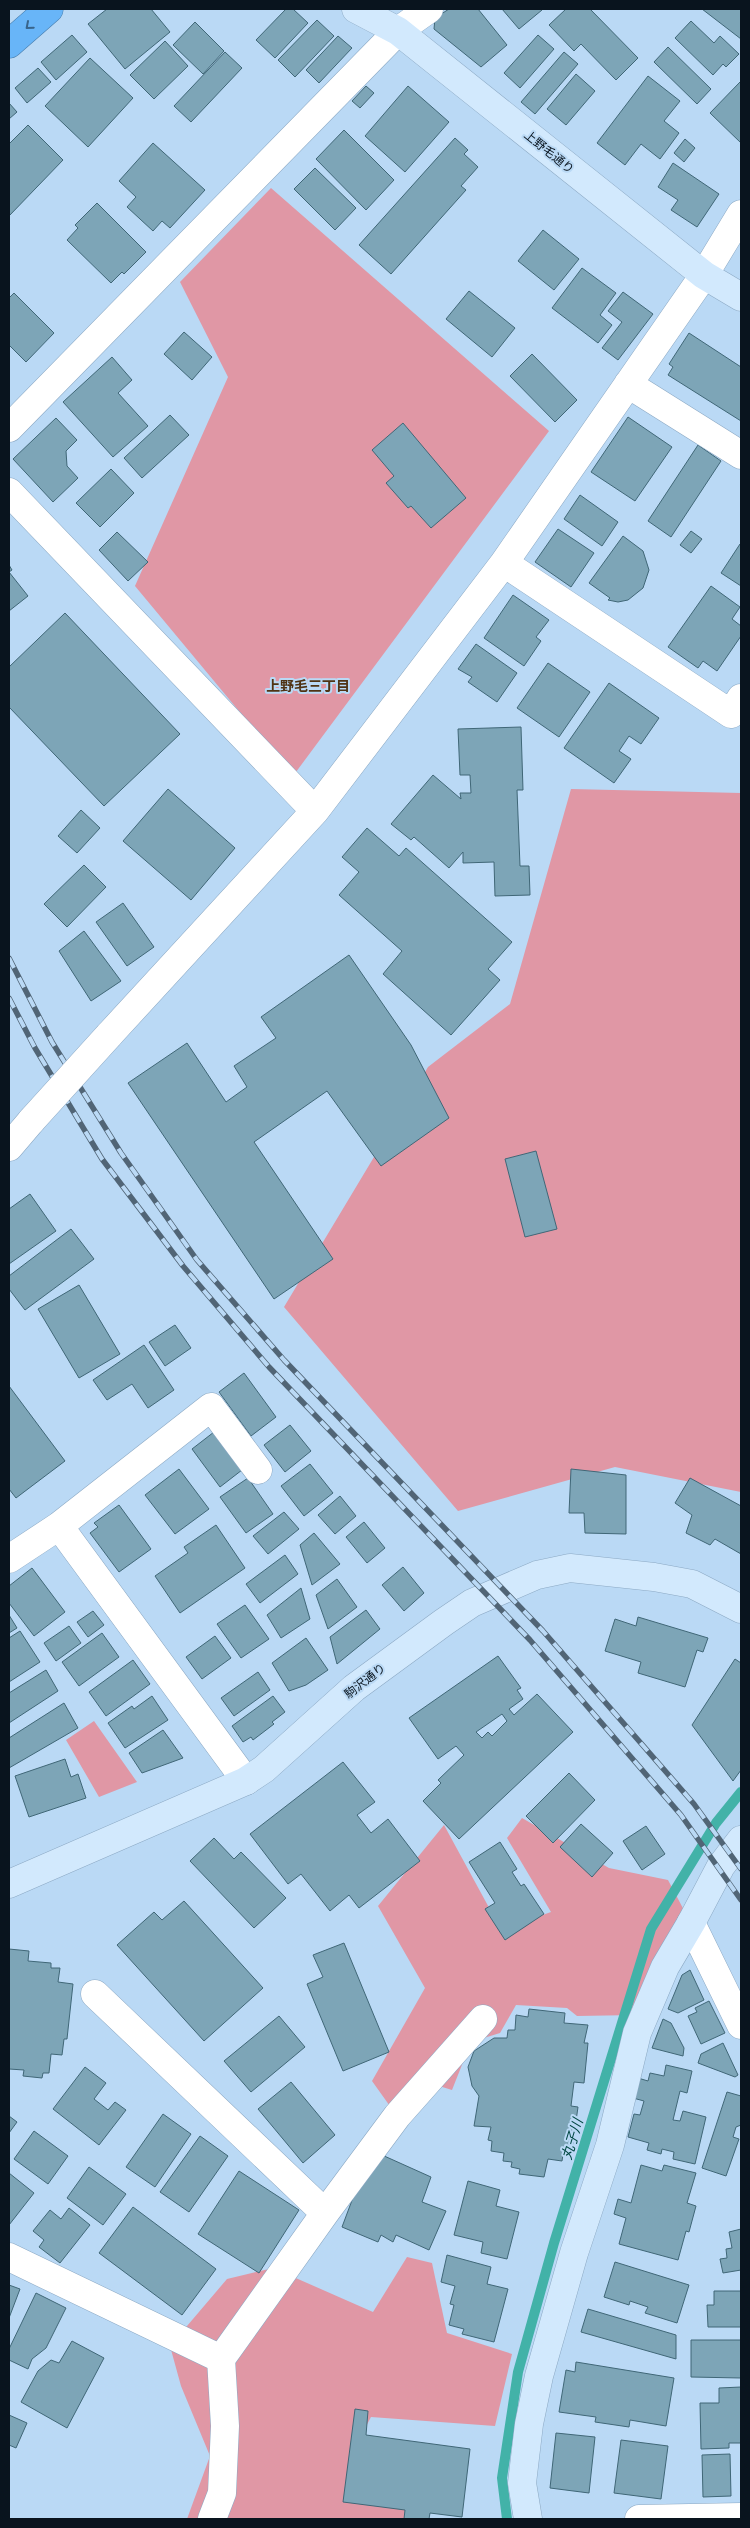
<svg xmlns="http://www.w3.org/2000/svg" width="750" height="2528" font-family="Georgia,'Noto Sans JP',serif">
	<rect width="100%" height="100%" fill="#bad9f5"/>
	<path fill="#e097a5" d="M271 188 549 431 293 776 135 586 228 377 180 282Z
		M571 789 741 793V1492L615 1467 458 1511 284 1307 428 1067 510 1004Z
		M94 1721 137 1782 99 1797 66 1740Z
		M522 1818 609 1868 668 1880 686 1914 636 2015 577 2016 567 2008 516 2005 500 2033 471 2042 452 2090 423 2081 392 2109 372 2081 425 1988 378 1906 444 1825 499 1926 514 1925 551 1912 507 1838Z
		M407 2257 432 2263 447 2333 512 2354 495 2426 371 2417 354 2449 411 2499 413 2519H187L210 2456 181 2386 170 2346 227 2279 273 2268 373 2312Z"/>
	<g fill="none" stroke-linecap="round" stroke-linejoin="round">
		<path stroke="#42b2a8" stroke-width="10" d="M507 2519 502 2478 518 2372 554 2243 651 1929 716 1823 741 1792"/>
	</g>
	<path fill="#7da5b7" stroke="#406777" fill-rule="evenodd" d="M107 9H151L170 32 125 69 88 24Z
		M286 9H293L308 23 275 58 256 40Z
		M449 9H478L507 45 481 67 434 29 435 18Z
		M502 9H541L542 10 519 29Z
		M566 9H590L638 58 616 80 581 44 574 51 549 25Z
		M702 9H741V39Z
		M317 20 334 36 295 77 278 60Z
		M691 21 714 43 720 36 739 54 726 67 723 64 713 75 675 38Z
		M195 22 224 51 203 74 173 45Z
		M72 35 87 52 56 80 41 62Z
		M538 35 554 49 520 88 504 73Z
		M338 36 352 48 319 83 306 70Z
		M165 41 188 66 154 99 130 75Z
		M668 47 711 89 697 104 654 62Z
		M225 52 242 68 191 122 174 106Z
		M564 52 578 64 535 114 521 102Z
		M90 58 133 98 88 147 45 106Z
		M38 68 51 82 27 103 15 88Z
		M576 74 595 91 566 125 547 109Z
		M648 76 680 101 664 121 679 133 660 159 641 144 625 165 597 143Z
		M740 82 741 83V143L710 113Z
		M366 86 374 93 360 108 352 101Z
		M408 86 449 122 405 172 365 136Z
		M9 103 17 112 9 119Z
		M28 125 63 160 9 216V144Z
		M344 130 394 180 366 210 316 159Z
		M455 138 468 150 464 154 478 167 461 186 466 190 391 274 359 245Z
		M685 139 695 148 684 162 674 153Z
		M153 143 205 190 170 228 162 221 153 231 127 207 136 197 119 181Z
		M673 163 719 194 697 227 671 210 678 200 658 187Z
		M315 168 356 208 335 230 294 189Z
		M97 203 146 252 124 274 122 272 111 283 67 240 78 228 75 225Z
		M543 230 579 259 554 290 518 261Z
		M582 268 616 293 600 315 612 325 598 343 552 308Z
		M469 291 515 328 492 357 446 319Z
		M623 292 653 314 618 360 602 348 622 322 608 311Z
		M14 293 54 333 26 362 9 345V298Z
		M184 332 212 357 192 380 164 354Z
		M689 333 741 367V421L668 375 673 367 669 364Z
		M532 354 577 400 555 422 510 376Z
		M112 357 132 380 118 393 148 426 113 457 63 402Z
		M170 415 189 435 142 478 124 458Z
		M628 417 672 447 635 501 591 472Z
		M56 418 77 440 66 451 67 466 78 478 53 502 13 459Z
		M403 423 466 498 431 528 411 506 408 508 386 483 394 476 372 450Z
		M698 445 721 461 671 537 648 521Z
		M111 469 134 493 100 527 76 503Z
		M580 495 618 522 602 546 564 519Z
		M558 529 594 553 571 587 535 562Z
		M691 531 702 539 691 553 680 545Z
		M117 532 148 562 128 581 99 550Z
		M623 536 643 551 649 570 643 588 628 600 618 602 608 600 610 598 589 583Z
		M740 544 741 545V586L721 573Z
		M9 565 12 570 9 572 28 596 9 611Z
		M711 586 740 607 732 619 741 626V636L717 671 703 661 698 668 668 647Z
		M513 595 549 620 536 637 541 641 524 666 484 638Z
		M65 613 180 734 104 806 9 707V667Z
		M476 644 517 673 497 702 468 682 472 677 458 669Z
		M548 663 590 692 559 737 517 708Z
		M609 683 659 718 641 744 629 736 619 751 631 759 614 783 564 748Z
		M521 727 523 790H517L520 866H529L530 895 495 896 494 862 463 863V852L449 868 414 837 411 840 391 824 433 775 461 799 460 793H471L470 775H460L458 729Z
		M168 789 235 848 191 900 123 841Z
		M81 810 100 828 77 853 58 836Z
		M367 828 399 856 406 848 512 942 488 969 500 980 451 1035 383 974 402 951 339 895 359 872 342 857Z
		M84 865 106 887 67 927 44 904Z
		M123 903 154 947 127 966 96 922Z
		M84 931 121 981 91 1001 59 951Z
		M349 955 411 1045 449 1118 381 1166 327 1091 254 1142 333 1259 274 1299 128 1083 187 1043 226 1102 247 1087 234 1066 276 1038 261 1017Z
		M536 1151 557 1229 525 1237 505 1159Z
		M30 1194 56 1231 9 1264V1209Z
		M71 1229 94 1259 25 1310 9 1289V1276Z
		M79 1285 120 1354 79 1378 38 1309Z
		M175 1325 191 1348 165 1366 149 1342Z
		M144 1345 174 1390 148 1408 132 1384 107 1400 93 1380Z
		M244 1373 276 1417 251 1436 219 1392Z
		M9 1386 65 1461 16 1498 9 1489Z
		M290 1425 311 1451 285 1472 264 1445Z
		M214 1432 242 1470 220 1487 192 1449Z
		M310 1464 333 1493 304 1516 281 1486Z
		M179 1469 209 1509 175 1534 145 1495Z
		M571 1469 626 1475V1534L585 1533 584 1513H569Z
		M248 1478 273 1514 246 1533 220 1497Z
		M690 1478 741 1506V1554L715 1539 710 1545 686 1533 692 1515 675 1503Z
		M340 1496 356 1516 335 1534 318 1515Z
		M119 1505 151 1549 119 1572 90 1533 98 1527 94 1523Z
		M284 1512 299 1529 268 1554 253 1536Z
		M364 1522 385 1548 367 1563 346 1537Z
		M216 1525 245 1568 180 1613 155 1576 188 1553 184 1547Z
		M314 1533 340 1564 312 1585 300 1545Z
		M285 1555 298 1574 260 1603 246 1584Z
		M403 1567 424 1593 404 1611 382 1585Z
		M32 1568 65 1612 34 1636 9 1603V1586Z
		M337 1579 357 1607 328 1629 316 1595Z
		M301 1588 310 1619 281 1638 267 1615Z
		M245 1605 269 1639 241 1658 217 1624Z
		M366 1610 380 1629 337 1664 330 1637Z
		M93 1611 104 1625 88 1637 77 1622Z
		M9 1615 17 1628 9 1633Z
		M638 1617 708 1638 703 1652 697 1650 685 1687 638 1673 641 1662 605 1651 615 1619 636 1626Z
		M69 1626 81 1643 56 1661 44 1643Z
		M20 1631 40 1662 9 1682V1638Z
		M102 1633 119 1657 79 1686 62 1662Z
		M215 1636 231 1658 202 1679 186 1657Z
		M306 1638 328 1670 306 1685 289 1691 272 1663Z
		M498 1656 521 1688 517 1690 523 1699 509 1709 514 1715 537 1694 573 1732 459 1839 423 1801 441 1783 438 1780 464 1755 456 1746 438 1759 409 1718ZM502 1714 507 1721 492 1736 488 1732 482 1738 476 1732Z
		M735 1659 741 1663V1770L733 1781 692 1725Z
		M133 1660 150 1684 106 1716 89 1692Z
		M46 1670 58 1691 9 1723V1693Z
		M258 1672 270 1690 234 1716 221 1698Z
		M152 1696 168 1720 125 1748 108 1723 132 1706 134 1709Z
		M273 1696 285 1712 272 1722 274 1724 253 1740 251 1737 243 1742 232 1726Z
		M64 1703 78 1728 9 1768V1738Z
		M163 1730 183 1758 142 1773 129 1753Z
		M65 1759 71 1777 78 1774 86 1798 29 1817 15 1776Z
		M343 1762 375 1802 357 1815 371 1833 388 1819 420 1861 359 1908 349 1895 330 1911 301 1874 288 1884 250 1834Z
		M569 1773 595 1800 553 1843 526 1816Z
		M581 1824 613 1853 592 1877 560 1847Z
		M646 1826 665 1854 642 1870 623 1841Z
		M214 1838 234 1859 241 1852 286 1898 254 1928 190 1861Z
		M500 1842 517 1869 512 1872 521 1886 524 1884 544 1914 505 1940 485 1909 495 1903 469 1862Z
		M184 1901 263 1988 204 2041 117 1945 154 1912 162 1920Z
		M344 1943 389 2052 343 2071 307 1984 323 1977 313 1955Z
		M9 1949 29 1951 28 1961 51 1963V1968H60L58 1982 73 1984 67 2039H64L62 2055 51 2054 49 2073H43L42 2078 23 2076 24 2070 9 2069Z
		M690 1970 704 2000 678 2013 668 2009 682 1975Z
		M709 2001 725 2033 701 2044 688 2016 697 2012 695 2008Z
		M529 2009 565 2013 564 2023 588 2025 584 2043H588L584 2083 574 2082 571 2106 578 2107 572 2149 564 2148 562 2161 548 2159 544 2177 519 2174 520 2169 511 2167 512 2162 503 2161 504 2153 491 2151 492 2141 488 2140 491 2127 474 2126 479 2096 472 2086 468 2067 474 2051 494 2038H507L508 2030H515L516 2015 528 2017Z
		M279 2016 305 2047 251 2092 224 2061Z
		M663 2019 671 2023 684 2048 683 2056 652 2048Z
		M723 2043 738 2075 735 2077 698 2063 701 2054Z
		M666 2065 692 2071 687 2093 680 2091 673 2120 680 2121 683 2111 706 2117 695 2164 673 2159 674 2152 662 2149 661 2154 647 2150 649 2143 628 2137 634 2114 640 2115 644 2101 633 2098 638 2078 648 2081 650 2073 664 2076Z
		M85 2067 106 2083 94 2099 108 2110 115 2102 126 2110 99 2145 53 2109Z
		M291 2082 335 2135 303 2163 258 2109Z
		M727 2092 741 2096V2125L736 2127 733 2137 739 2139 726 2176 702 2168Z
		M163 2114 191 2134 155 2187 126 2167Z
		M9 2116 17 2122 9 2133Z
		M34 2131 68 2156 48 2184 14 2159Z
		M200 2136 228 2156 189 2212 160 2192Z
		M382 2155 431 2177 422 2202 446 2211 429 2250 396 2235 393 2242 381 2235 378 2242 342 2227 354 2195Z
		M641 2165 662 2171 664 2165 696 2173 687 2203 696 2206 689 2232 686 2231 678 2260 619 2244 626 2218 614 2214 618 2199 631 2203Z
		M89 2167 126 2194 103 2225 67 2198Z
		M239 2171 299 2210 259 2273 198 2234Z
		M9 2173 34 2193 9 2225Z
		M468 2181 500 2190 496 2206 519 2212 507 2259 481 2253 483 2242 454 2235Z
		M133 2207 216 2269 182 2315 99 2253Z
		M69 2208 90 2225 60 2263 39 2247 44 2240 33 2231 50 2210 61 2219Z
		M741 2229V2270L723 2273 720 2259 727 2258 726 2249 732 2248 729 2232Z
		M447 2255 491 2267 487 2284 508 2289 494 2342 462 2334 464 2329 449 2325 454 2305 450 2304 455 2286 441 2282Z
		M615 2262 689 2285 677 2323 645 2313 648 2307 630 2301 629 2305 604 2297Z
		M9 2285 20 2289 9 2318Z
		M714 2291H741V2327H708L707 2305H714Z
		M36 2293 66 2308 46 2348 32 2359 28 2369 9 2360V2349Z
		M588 2309 676 2335V2359L581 2332Z
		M691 2340H741V2378L691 2377Z
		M72 2341 104 2358 67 2428 21 2402 38 2371 51 2360 59 2363Z
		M576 2362 674 2378 666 2426 630 2420 629 2427 595 2422 596 2417 559 2412 566 2370 575 2372Z
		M741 2387V2443H729V2448L701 2449 700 2403H719V2388Z
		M355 2409 368 2411 366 2435 470 2449 462 2517 430 2513 429 2519H404L405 2510 343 2502Z
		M9 2415 27 2423 16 2448 9 2445Z
		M556 2433 595 2437 589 2493 550 2488Z
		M621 2440 668 2446 661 2499 614 2493Z
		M730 2454 731 2496 703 2497 702 2455Z"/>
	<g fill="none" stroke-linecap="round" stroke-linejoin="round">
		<defs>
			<path id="street" d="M628 384 741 455
				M9 428 398 31 429 9
				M9 492 315 811
				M504 563 731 714 741 698
				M109 1035 315 811 504 563 704 275 741 214
				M9 1147 32 1120
				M59 1526 246 1781
				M9 1559 59 1526 211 1407 258 1470
				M691 1923 741 2025
				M95 1994 325 2213
				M9 2257 221 2359
				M212 2519 222 2493 225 2426 221 2359 325 2213 397 2116 483 2019
				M639 2519 741 2517"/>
			<path id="secondary" d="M356 9 398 31 704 275 741 297
				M9 1884 246 1781 264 1769 354 1688 444 1622 472 1603 537 1575 570 1568 654 1577 692 1584 741 1609
				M528 2519 522 2483 529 2424 539 2376 574 2253 610 2145 637 2033 665 1967 691 1923 721 1866 741 1840"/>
			<path id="highway" d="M9 44 49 9"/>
		</defs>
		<use href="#street" stroke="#8ca9c4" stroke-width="29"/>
		<use href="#secondary" stroke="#8ca9c4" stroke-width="29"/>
		<use href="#highway" stroke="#477dac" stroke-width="29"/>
		<use href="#street" stroke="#fff" stroke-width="28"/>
		<use href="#secondary" stroke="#d2e9fd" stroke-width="28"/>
		<use href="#highway" stroke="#68b5f8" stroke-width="28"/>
		<defs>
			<path id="rail" d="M9 958 52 1042 121 1153 197 1260 284 1360 543 1631 694 1804 741 1869
				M9 998 35 1048 102 1159 183 1266 269 1367 530 1640 681 1815 741 1900"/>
		</defs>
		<use href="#rail" stroke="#516576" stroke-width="5.5"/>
		<use href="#rail" stroke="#bad9f5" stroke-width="4" stroke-dasharray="11" stroke-linecap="butt"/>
		<defs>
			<path id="street-bridge" d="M32 1120 109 1035"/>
		</defs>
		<use href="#street-bridge" stroke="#8ca9c4" stroke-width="29" stroke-linecap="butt"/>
		<use href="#street-bridge" stroke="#fff" stroke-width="28"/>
	</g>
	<defs><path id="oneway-chevron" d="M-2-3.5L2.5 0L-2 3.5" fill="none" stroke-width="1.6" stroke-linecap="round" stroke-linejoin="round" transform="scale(1.25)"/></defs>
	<use stroke="#38648b" href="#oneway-chevron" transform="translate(29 26) rotate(139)"/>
	<g text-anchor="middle" stroke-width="4" stroke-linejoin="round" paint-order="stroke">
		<g font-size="12" fill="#09141e" stroke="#bad9f5">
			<text transform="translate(549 152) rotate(39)" y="4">上野毛通り</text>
			<text transform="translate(365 1681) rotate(-38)" y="4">駒沢通り</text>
		</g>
		<g font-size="14" font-weight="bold" fill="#4f3314" stroke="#bad9f5">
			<text x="308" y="691">上野毛三丁目</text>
		</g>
		<g font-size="14" font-style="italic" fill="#004742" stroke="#bad9f5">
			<text transform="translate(572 2139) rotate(-73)" y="5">丸子川</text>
		</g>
	</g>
	<rect width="750" height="2528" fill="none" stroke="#09141e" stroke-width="20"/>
</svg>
